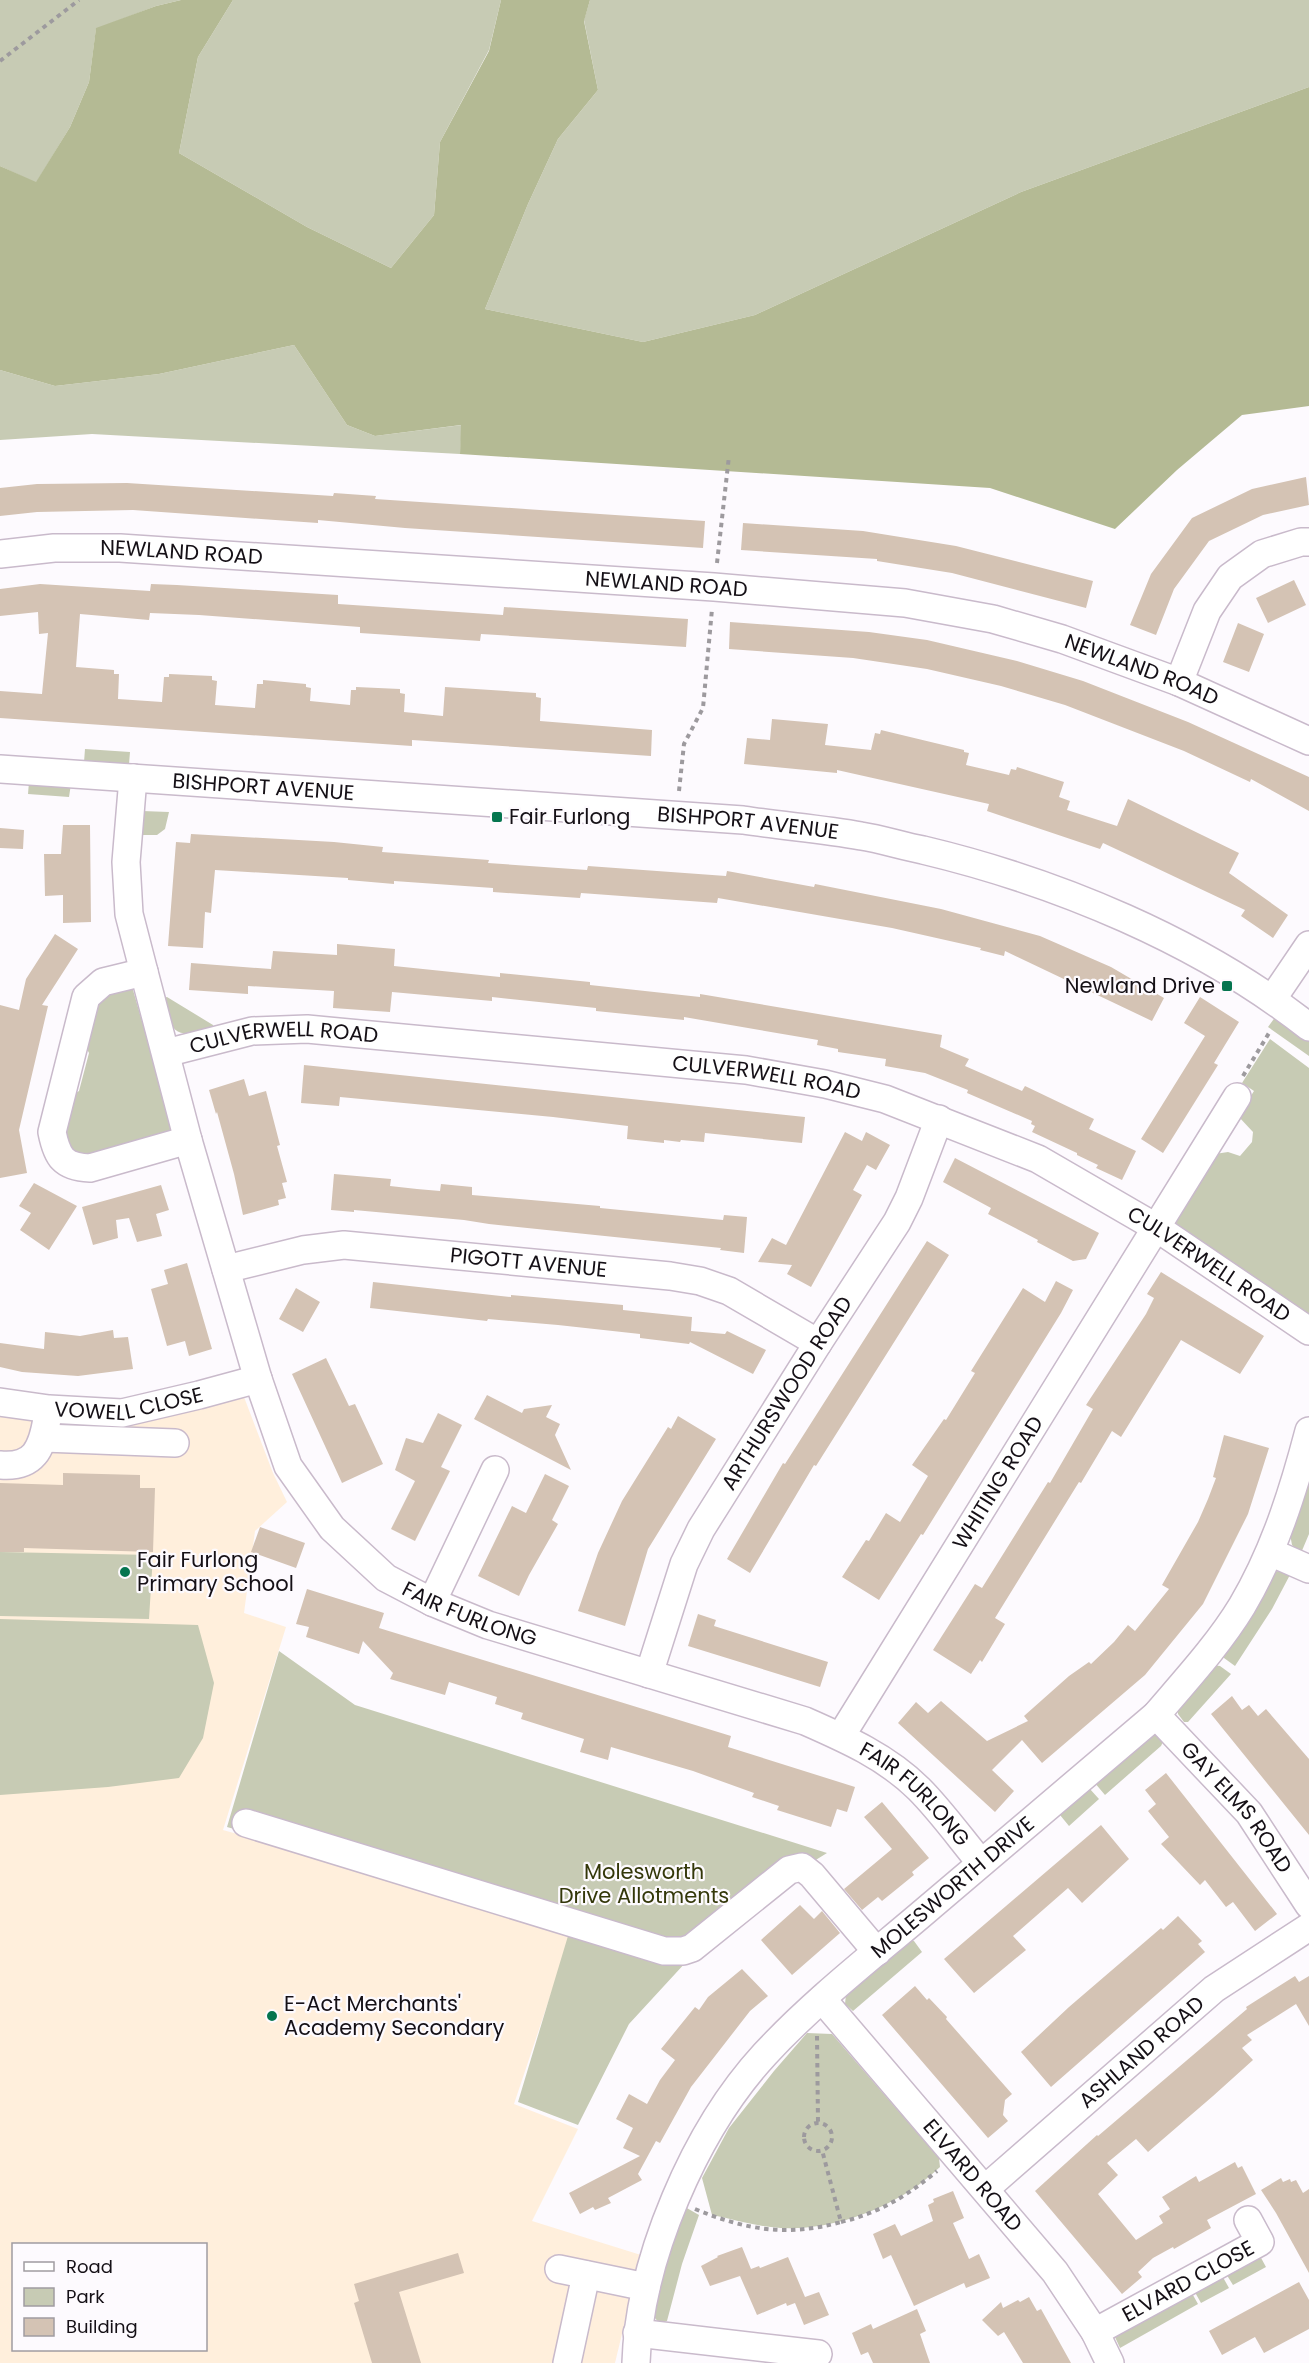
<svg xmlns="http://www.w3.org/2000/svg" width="1309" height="2363" font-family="Poppins,sans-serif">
	<rect width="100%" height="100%" fill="#fdfafe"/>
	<path fill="#ffefdc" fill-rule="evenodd" d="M244 1397 273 1473 287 1502 255 1531 244 1613 286 1627 223 1830 573 1928 514 2104 578 2129 532 2221 641 2255 615 2363H0V1414ZM14 2244H206V2350H14Z"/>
	<path fill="#c7cbb4" d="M0 0H181L156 6 96 29 89 82 70 127 36 183 0 166Z
		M233 0H501L489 50 440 142 434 215 391 268 307 227 179 153 198 57Z
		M590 0H1309V87L1021 192 755 315 643 342 485 309 528 204 558 139 598 90 584 20Z
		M294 345 347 425 375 436 462 425 460 454 92 434 0 440V370L55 386 159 374Z
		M85 749 130 752 129 764 84 762Z
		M29 782 71 784 69 797 28 794Z
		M142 811 169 812 165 829 157 835H141Z
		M131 983 172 1125 171 1130 166 1136 82 1157 64 1144 68 1098 79 1091 89 1053 82 1039 91 1001Z
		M167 997 213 1025 214 1030C176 1037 172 1037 162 998Z
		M1276 1016 1309 1038V1056L1268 1027Z
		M1270 1039 1309 1068V1315L1197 1245 1172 1222 1215 1154 1228 1152 1240 1156 1252 1142 1253 1132 1238 1116 1254 1091 1242 1083Z
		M1309 1468V1534L1301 1553 1292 1545 1290 1534Z
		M0 1552 153 1555 149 1619 0 1616Z
		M1284 1569 1292 1571 1272 1609 1235 1666 1224 1658 1222 1652 1272 1573Z
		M0 1619 198 1625 214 1683 203 1738 179 1778 108 1787 0 1795Z
		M279 1651 355 1705 827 1853 777 1884 698 1949 629 2024 578 2125 518 2102 571 1926 227 1827Z
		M1212 1665 1220 1666 1231 1674 1188 1722H1184L1178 1714V1707Z
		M1150 1735H1158L1163 1742 1161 1746 1105 1795 1094 1782Z
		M1089 1788 1099 1799 1069 1826 1060 1815 1059 1808Z
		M907 1939 914 1941 922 1952 853 2011 845 2004 846 1994Z
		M807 2033 832 2034 939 2158 940 2167C931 2175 921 2184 911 2190 872 2216 818 2233 771 2227 751 2225 732 2219 712 2215L702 2178 729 2128 774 2071Z
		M685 2207 699 2215 682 2264 667 2321 664 2322 663 2327 653 2316 661 2264Z
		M1260 2256 1266 2267 1233 2285 1223 2269Z
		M1220 2272 1229 2288 1201 2303 1192 2287Z
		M1189 2288 1198 2304 1120 2348 1115 2337 1116 2333Z"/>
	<path fill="#b4ba94" d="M181 0H233L198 57 179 153 307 227 391 268 434 215 440 142 489 51 501 0H590L584 21 598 90 558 139 528 204 485 309 643 342 755 315 1021 192 1309 87V406L1242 415 1177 470 1115 529 990 488 460 454 461 425 375 436 347 425 294 345 159 374 55 386 0 370V166L36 182 70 127 89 82 96 28 156 6Z"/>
	<path fill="#d4c3b4" d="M1306 477 1309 505 1263 515 1209 541 1174 589 1156 635 1130 625 1151 574 1192 518 1252 489Z
		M127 483 333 496 334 493 376 496 375 499 705 521 703 548 405 528 318 520V523L133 510 37 512 0 516V488L37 484Z
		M743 523 863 531 956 546 1093 581 1086 608 952 573 877 561V559L741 550Z
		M1294 580 1306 605 1268 623 1256 598Z
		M40 584 150 591 151 584 177 585 338 595V604L503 615 504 607 688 619 686 647 481 634 480 641 360 633V627L199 615 150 613 149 620 80 614 76 667 114 670V674H119L118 699 162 702 164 677H169V674L212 676V680L217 681 215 705 255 708 257 684H263V680L306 684V687L311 688 310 701 350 705 351 690H356V687L400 689V693L405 694 404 712 443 716 445 687 536 693V697L541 698 540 721 652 730 651 756 412 740V746L0 718V691L42 694 48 633 39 634 38 612 0 616V589Z
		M730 622 869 632 927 640 1017 661 1083 681 1188 722 1309 777V811L1251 779 1250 782 1184 751 1065 705 1001 686 927 669 853 658 729 649Z
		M1238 623 1264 634 1249 672 1223 662Z
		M772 719 828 724 825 745 871 750 875 733 880 734 881 730 964 750V752L969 753 966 765 1009 775 1011 769 1016 770 1017 767 1064 782 1059 797 1070 801 1067 810 1117 826 1128 799 1239 853 1229 873 1288 915 1273 938 1241 916 1245 910 1133 857 1103 843 1100 849 987 811 989 804 837 770V773L744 764 747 738 770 740Z
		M63 825H90L91 922 63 923V895L45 896 44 854H61Z
		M0 828 24 830 23 849 0 848Z
		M191 834 334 842 383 847 382 852 489 860 488 863 587 870 588 866 726 876 727 871 814 887 815 884 941 909 1040 936 1111 967 1164 998 1152 1021 1005 951 1004 956 980 950 981 948 892 928 718 898 717 903 581 893 580 898 493 892V888L394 881V884L348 880V878L215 870 211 913 205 912 203 948 168 946 176 842 190 843Z
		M55 934 78 949 42 1005 48 1006 19 1130 27 1173 0 1178V1005L19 1010 26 979Z
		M337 944 395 949 394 966 500 977V973L590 982V985L700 997V994L942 1035 940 1047 969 1059 965 1066 1022 1091 1025 1086 1094 1119 1089 1129 1136 1151 1122 1180 1096 1168 1098 1165 1077 1155V1153L1032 1132 1035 1126 1031 1124 1032 1121 967 1093 968 1090 925 1073 885 1066 886 1059 838 1052V1049L817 1045 818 1040 684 1017V1020L596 1011V1008L492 997V1001L392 992 390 1012 333 1008 334 991 248 986V994L189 990 191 963 271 969 273 951 337 955Z
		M1200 997 1239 1022 1214 1063 1218 1065 1163 1153 1141 1139 1205 1036 1184 1023Z
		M304 1065 805 1117 802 1143 705 1133 704 1142 681 1140 680 1142 664 1140V1143L627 1139 628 1126 553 1117 340 1097 339 1106 301 1103Z
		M244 1079 249 1096 266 1091 280 1145 277 1146 287 1182 282 1183 286 1198 278 1200 279 1205 243 1215 234 1174 217 1112 216 1114 209 1090Z
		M845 1132 862 1141 866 1132 890 1145 876 1170 867 1165 853 1190 862 1195 811 1287 787 1274 792 1265 758 1262 772 1238 786 1245Z
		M955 1158 1099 1233 1086 1259 1073 1261 1037 1242 1038 1240 988 1214 991 1208 943 1182Z
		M334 1174 391 1179 390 1186 417 1189 440 1191 441 1184 472 1187V1195L600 1206V1208L723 1220 724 1215 747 1217 744 1253 720 1250 721 1248 489 1224 464 1220 354 1210V1212L331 1210Z
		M34 1183 77 1206 49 1250 20 1230 31 1213 19 1206Z
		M161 1185 169 1210 156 1214 162 1236 137 1242 129 1218 116 1220 118 1238 93 1245 82 1207Z
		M927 1241 949 1255 816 1466 814 1465 750 1573 727 1559 783 1463 785 1464Z
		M187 1263 212 1349 189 1356 185 1341 167 1346 151 1289 168 1284 164 1270Z
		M1161 1272 1264 1336 1240 1374 1181 1340 1121 1437 1112 1431 1081 1483 1079 1482 995 1618 1005 1624 982 1662 980 1660 971 1674 933 1650 975 1584 982 1588 1048 1482 1050 1483 1093 1409 1086 1405 1146 1314 1154 1298 1147 1294Z
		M1056 1281 1073 1290 1061 1313 923 1535 921 1534 879 1600 842 1577 866 1540 869 1541 886 1513 900 1522 928 1476 912 1465 944 1419 946 1420 975 1373 971 1371 1023 1288 1045 1302Z
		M373 1282 511 1297V1295L623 1305V1310L692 1317 691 1331 725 1334 727 1331 766 1350 753 1374 690 1342 689 1344 640 1338V1334L558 1325 488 1319 487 1321 370 1308Z
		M296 1288 320 1302 303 1332 279 1319Z
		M113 1330 114 1338 128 1337 133 1369 78 1376 22 1372 0 1367V1343L44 1349 45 1332 80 1336Z
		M326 1358 349 1406 355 1404 383 1464 342 1483 292 1374Z
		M487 1395 522 1413 524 1409 552 1405 546 1417 560 1424 555 1435 571 1470 474 1419Z
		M438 1413 462 1425 441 1467 450 1471 415 1541 391 1529 415 1481 395 1470 406 1438 423 1443Z
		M678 1416 716 1439 648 1549 625 1626 578 1611 598 1553 622 1501 668 1427 671 1429Z
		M1224 1435 1269 1448 1248 1514 1203 1604 1145 1675 1042 1763 1022 1740 992 1770 1014 1791 995 1812 898 1723 916 1702 928 1713 941 1701 987 1741 1028 1721 1024 1716 1069 1676 1089 1662 1091 1664 1114 1642 1128 1625 1135 1631 1169 1589 1162 1585 1198 1522 1208 1499 1216 1478 1213 1477Z
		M63 1473 140 1475V1488H155L153 1552 24 1548V1552H0V1483L63 1485Z
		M545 1474 569 1486 552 1520 558 1524 529 1575 519 1596 478 1576 512 1506 526 1513Z
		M260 1527 305 1543 296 1568 251 1552Z
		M307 1589 384 1613 379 1628 731 1736 728 1747 855 1787 847 1812 837 1809 831 1827 777 1810 779 1806 752 1797 754 1793 693 1771 611 1747 608 1760 580 1752 584 1739 521 1719 523 1713 495 1704 497 1697 449 1682 445 1695 390 1679 393 1673 363 1641 359 1654 306 1637 309 1627 296 1624Z
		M698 1614 716 1620 714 1626 828 1662 820 1687 688 1646Z
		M1232 1696 1242 1710 1249 1705 1258 1716 1266 1709 1309 1759V1835L1211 1714Z
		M1166 1773 1277 1914 1255 1931 1233 1902 1226 1907 1205 1880 1200 1885 1161 1844 1169 1837 1148 1811 1156 1804 1145 1790Z
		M882 1802 929 1858 912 1872 914 1875 882 1901 878 1897 862 1910 844 1889 892 1849 864 1817Z
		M1101 1825 1129 1859 1082 1903 1068 1888 1013 1936 1026 1950 974 1993 944 1959Z
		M800 1905 814 1919 822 1911 840 1933 792 1975 761 1940Z
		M1178 1916 1202 1941 1198 1944 1205 1952 1051 2087 1021 2052 1069 2007 1161 1928 1163 1930Z
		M742 1969 768 1996 750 2011 691 2087 660 2143 656 2141 638 2174 642 2180 608 2198 611 2203 595 2210 593 2207 580 2214 569 2193 640 2156 623 2148 633 2128 616 2119 629 2094 647 2104 660 2080 675 2060 661 2049 695 2007 699 2010 708 1997Z
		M1295 1976 1299 1982 1309 1976V2026L1296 2004 1247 2035 1252 2040 1242 2048 1253 2060 1213 2096 1148 2152 1136 2139 1107 2163 1118 2175 1098 2194 1136 2240 1163 2223 1159 2216 1170 2209 1162 2197 1196 2176 1199 2182 1235 2162 1238 2168 1242 2166 1256 2194 1207 2220 1211 2228 1174 2249 1173 2247 1153 2258 1138 2272 1142 2277 1122 2294 1035 2191 1097 2135 1098 2136 1247 2009 1246 2007Z
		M915 1986 927 2000 929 1998 947 2017 946 2019 1012 2094 1005 2100 1003 2115 1008 2121 988 2138 882 2015Z
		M1281 2178 1283 2182 1290 2179 1291 2182 1296 2180 1303 2193 1309 2189V2273L1276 2213 1261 2190Z
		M953 2191 964 2218 953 2223 969 2259 979 2254 990 2278 966 2288 964 2283 914 2306 891 2255 883 2259 873 2234 895 2224 901 2236 933 2221 928 2205 934 2202 933 2199Z
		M742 2247 751 2269 759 2266 760 2268 788 2257 805 2297 819 2292 829 2315 804 2325 795 2303 787 2306 786 2303 757 2315 740 2276 710 2286 701 2266 718 2257 717 2256Z
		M458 2253 464 2273 399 2292 421 2363H372L354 2303 359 2301 354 2284Z
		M1299 2282 1309 2300V2329L1264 2353 1255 2337 1222 2355 1209 2331Z
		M1029 2297 1037 2311 1041 2309 1071 2363H1023L1004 2332 998 2336 982 2320 1001 2302 1003 2308 1018 2300 1020 2302Z
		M917 2309 926 2331 920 2334 930 2363H873L868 2352 861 2355 852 2333 871 2324 873 2329Z"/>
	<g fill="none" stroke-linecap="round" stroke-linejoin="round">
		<defs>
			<g id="minor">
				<path id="s1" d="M0 554 54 548H120L714 587 905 603 993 619 1062 639 1179 682 1309 741"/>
				<path d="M1179 682 1207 611 1230 577 1262 554 1301 542H1309"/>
				<path id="s2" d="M0 769 743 820C782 826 822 829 861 836 881 839 902 846 923 850 1057 882 1200 941 1309 1027"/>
				<path id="s3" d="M133 778 126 862 129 914 144 972 188 1140 258 1379 288 1466 332 1528 386 1578 432 1602 488 1625 805 1721C846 1739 887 1757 919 1789 941 1811 961 1839 981 1863"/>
				<path d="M144 972 103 982 86 997 52 1132C57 1157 63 1167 90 1168L188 1140"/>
				<path d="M1273 998 1309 945"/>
				<path id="s4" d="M166 1053 252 1031 307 1029 746 1070 825 1084 885 1099 1038 1159 1157 1228 1309 1331"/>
				<path id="s5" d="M226 1269 303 1250 344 1245 670 1276 700 1281 729 1291 818 1343"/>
				<path id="s6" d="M0 1402 49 1409 122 1413 199 1395 258 1379"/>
				<path d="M44 1438 175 1443"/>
				<path d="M0 1465C34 1468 42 1449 47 1419"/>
				<path d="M1270 1552 1309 1569"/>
				<path d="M432 1602 495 1470"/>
				<path id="s7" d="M649 1674 684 1564 701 1529 818 1343 897 1222 909 1198 939 1119"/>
				<path id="s8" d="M1156 1715 1249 1813 1309 1905"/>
				<path id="s9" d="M841 1736 1237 1097"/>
				<path d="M246 1823 664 1951H683L692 1948 789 1870 802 1867 812 1875 877 1952"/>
				<path id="s10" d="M822 1999 1055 2272 1095 2332 1110 2363"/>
				<path id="s11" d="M985 2189 1214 1989 1309 1927"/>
				<path d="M559 2269 646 2287"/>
				<path id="s12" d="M1095 2332 1260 2242 1248 2220"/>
				<path d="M637 2333 818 2354"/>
				<path d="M567 2363 586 2275"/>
				<path id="s13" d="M636 2363C639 2260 695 2130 765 2054 815 2000 875 1954 931 1906 1006 1842 1081 1778 1156 1715 1185 1681 1219 1644 1242 1606 1274 1552 1293 1492 1309 1431"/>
			</g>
		</defs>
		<use href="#minor" stroke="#c9bacb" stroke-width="30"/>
		<path stroke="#9d9a9e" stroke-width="4" stroke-dasharray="4.5 4.5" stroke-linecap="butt" d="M0 61 79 0
			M717 563 729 456
			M679 791 684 744 703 708 712 609
			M1243 1076 1269 1033
			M817 2036 818 2122
			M804 2137a14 14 0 1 1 28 0a14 14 0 1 1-28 0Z
			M695 2209C746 2230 787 2237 841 2222L822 2150
			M841 2222C879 2213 907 2196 937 2171"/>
		<use href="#minor" stroke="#fff" stroke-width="27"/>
	</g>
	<g fill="#05754f" stroke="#fdfafe" stroke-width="2">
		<rect x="491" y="811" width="12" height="12" rx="3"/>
		<rect x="1221" y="980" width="12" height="12" rx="3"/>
		<circle cx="125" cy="1572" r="6"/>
		<circle cx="272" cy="2016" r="6"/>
	</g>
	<g text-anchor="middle" stroke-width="4.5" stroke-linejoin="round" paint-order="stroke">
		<g font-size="21" fill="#151016" stroke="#fdfafe">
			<text dy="7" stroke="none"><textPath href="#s1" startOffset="182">NEWLAND ROAD</textPath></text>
			<text dy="7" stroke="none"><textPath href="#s1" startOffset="668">NEWLAND ROAD</textPath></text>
			<text dy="7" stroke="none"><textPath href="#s1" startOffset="1154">NEWLAND ROAD</textPath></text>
			<text dy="7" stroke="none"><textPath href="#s2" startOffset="264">BISHPORT AVENUE</textPath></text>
			<text dy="7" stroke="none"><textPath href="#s2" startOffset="750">BISHPORT AVENUE</textPath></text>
			<text dy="7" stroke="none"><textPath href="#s4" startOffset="120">CULVERWELL ROAD</textPath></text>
			<text dy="7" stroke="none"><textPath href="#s4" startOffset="606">CULVERWELL ROAD</textPath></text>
			<text dy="7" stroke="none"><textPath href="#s5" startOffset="306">PIGOTT AVENUE</textPath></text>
			<text dy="7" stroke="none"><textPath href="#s4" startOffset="1092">CULVERWELL ROAD</textPath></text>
			<text dy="7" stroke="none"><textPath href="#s7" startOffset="315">ARTHURSWOOD ROAD</textPath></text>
			<text dy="7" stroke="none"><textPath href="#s6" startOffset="130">VOWELL CLOSE</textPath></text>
			<text dy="7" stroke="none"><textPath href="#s9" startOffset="298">WHITING ROAD</textPath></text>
			<text dy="7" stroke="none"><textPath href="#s3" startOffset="952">FAIR FURLONG</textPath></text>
			<text dy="7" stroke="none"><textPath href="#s3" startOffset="1438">FAIR FURLONG</textPath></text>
			<text dy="7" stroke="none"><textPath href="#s8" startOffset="123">GAY ELMS ROAD</textPath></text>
			<text dy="7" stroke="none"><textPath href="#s13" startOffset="592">MOLESWORTH DRIVE</textPath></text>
			<text dy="7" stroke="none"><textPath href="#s11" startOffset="208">ASHLAND ROAD</textPath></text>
			<text dy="7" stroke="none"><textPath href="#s10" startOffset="232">ELVARD ROAD</textPath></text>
			<text dy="7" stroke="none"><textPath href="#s12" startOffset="106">ELVARD CLOSE</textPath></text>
		</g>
		<g font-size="21" fill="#151016" stroke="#fdfafe" text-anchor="start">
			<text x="509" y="824">Fair Furlong</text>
			<text x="1215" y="993" text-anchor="end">Newland Drive</text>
			<text x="137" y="1567">Fair Furlong<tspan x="137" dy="24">Primary School</tspan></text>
			<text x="284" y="2011">E-Act Merchants'<tspan x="284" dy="24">Academy Secondary</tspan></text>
		</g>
		<g font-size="21" fill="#333709" stroke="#fdfafe">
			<text x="644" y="1879">Molesworth<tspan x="644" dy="24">Drive Allotments</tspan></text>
		</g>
	</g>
	<rect x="12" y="2243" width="195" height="108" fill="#fdfafe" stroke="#a09ca1" stroke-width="1.5"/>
	<rect x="24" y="2262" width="30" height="9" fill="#ffffff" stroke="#a09ca1" stroke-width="1.5"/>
	<text x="66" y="2273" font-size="18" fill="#151016">Road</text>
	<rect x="24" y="2288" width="30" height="18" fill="#c7cbb4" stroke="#a09ca1" stroke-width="1.5"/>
	<text x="66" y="2303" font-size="18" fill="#151016">Park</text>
	<rect x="24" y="2318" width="30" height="18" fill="#d4c3b4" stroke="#a09ca1" stroke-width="1.5"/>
	<text x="66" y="2333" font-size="18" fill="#151016">Building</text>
</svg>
